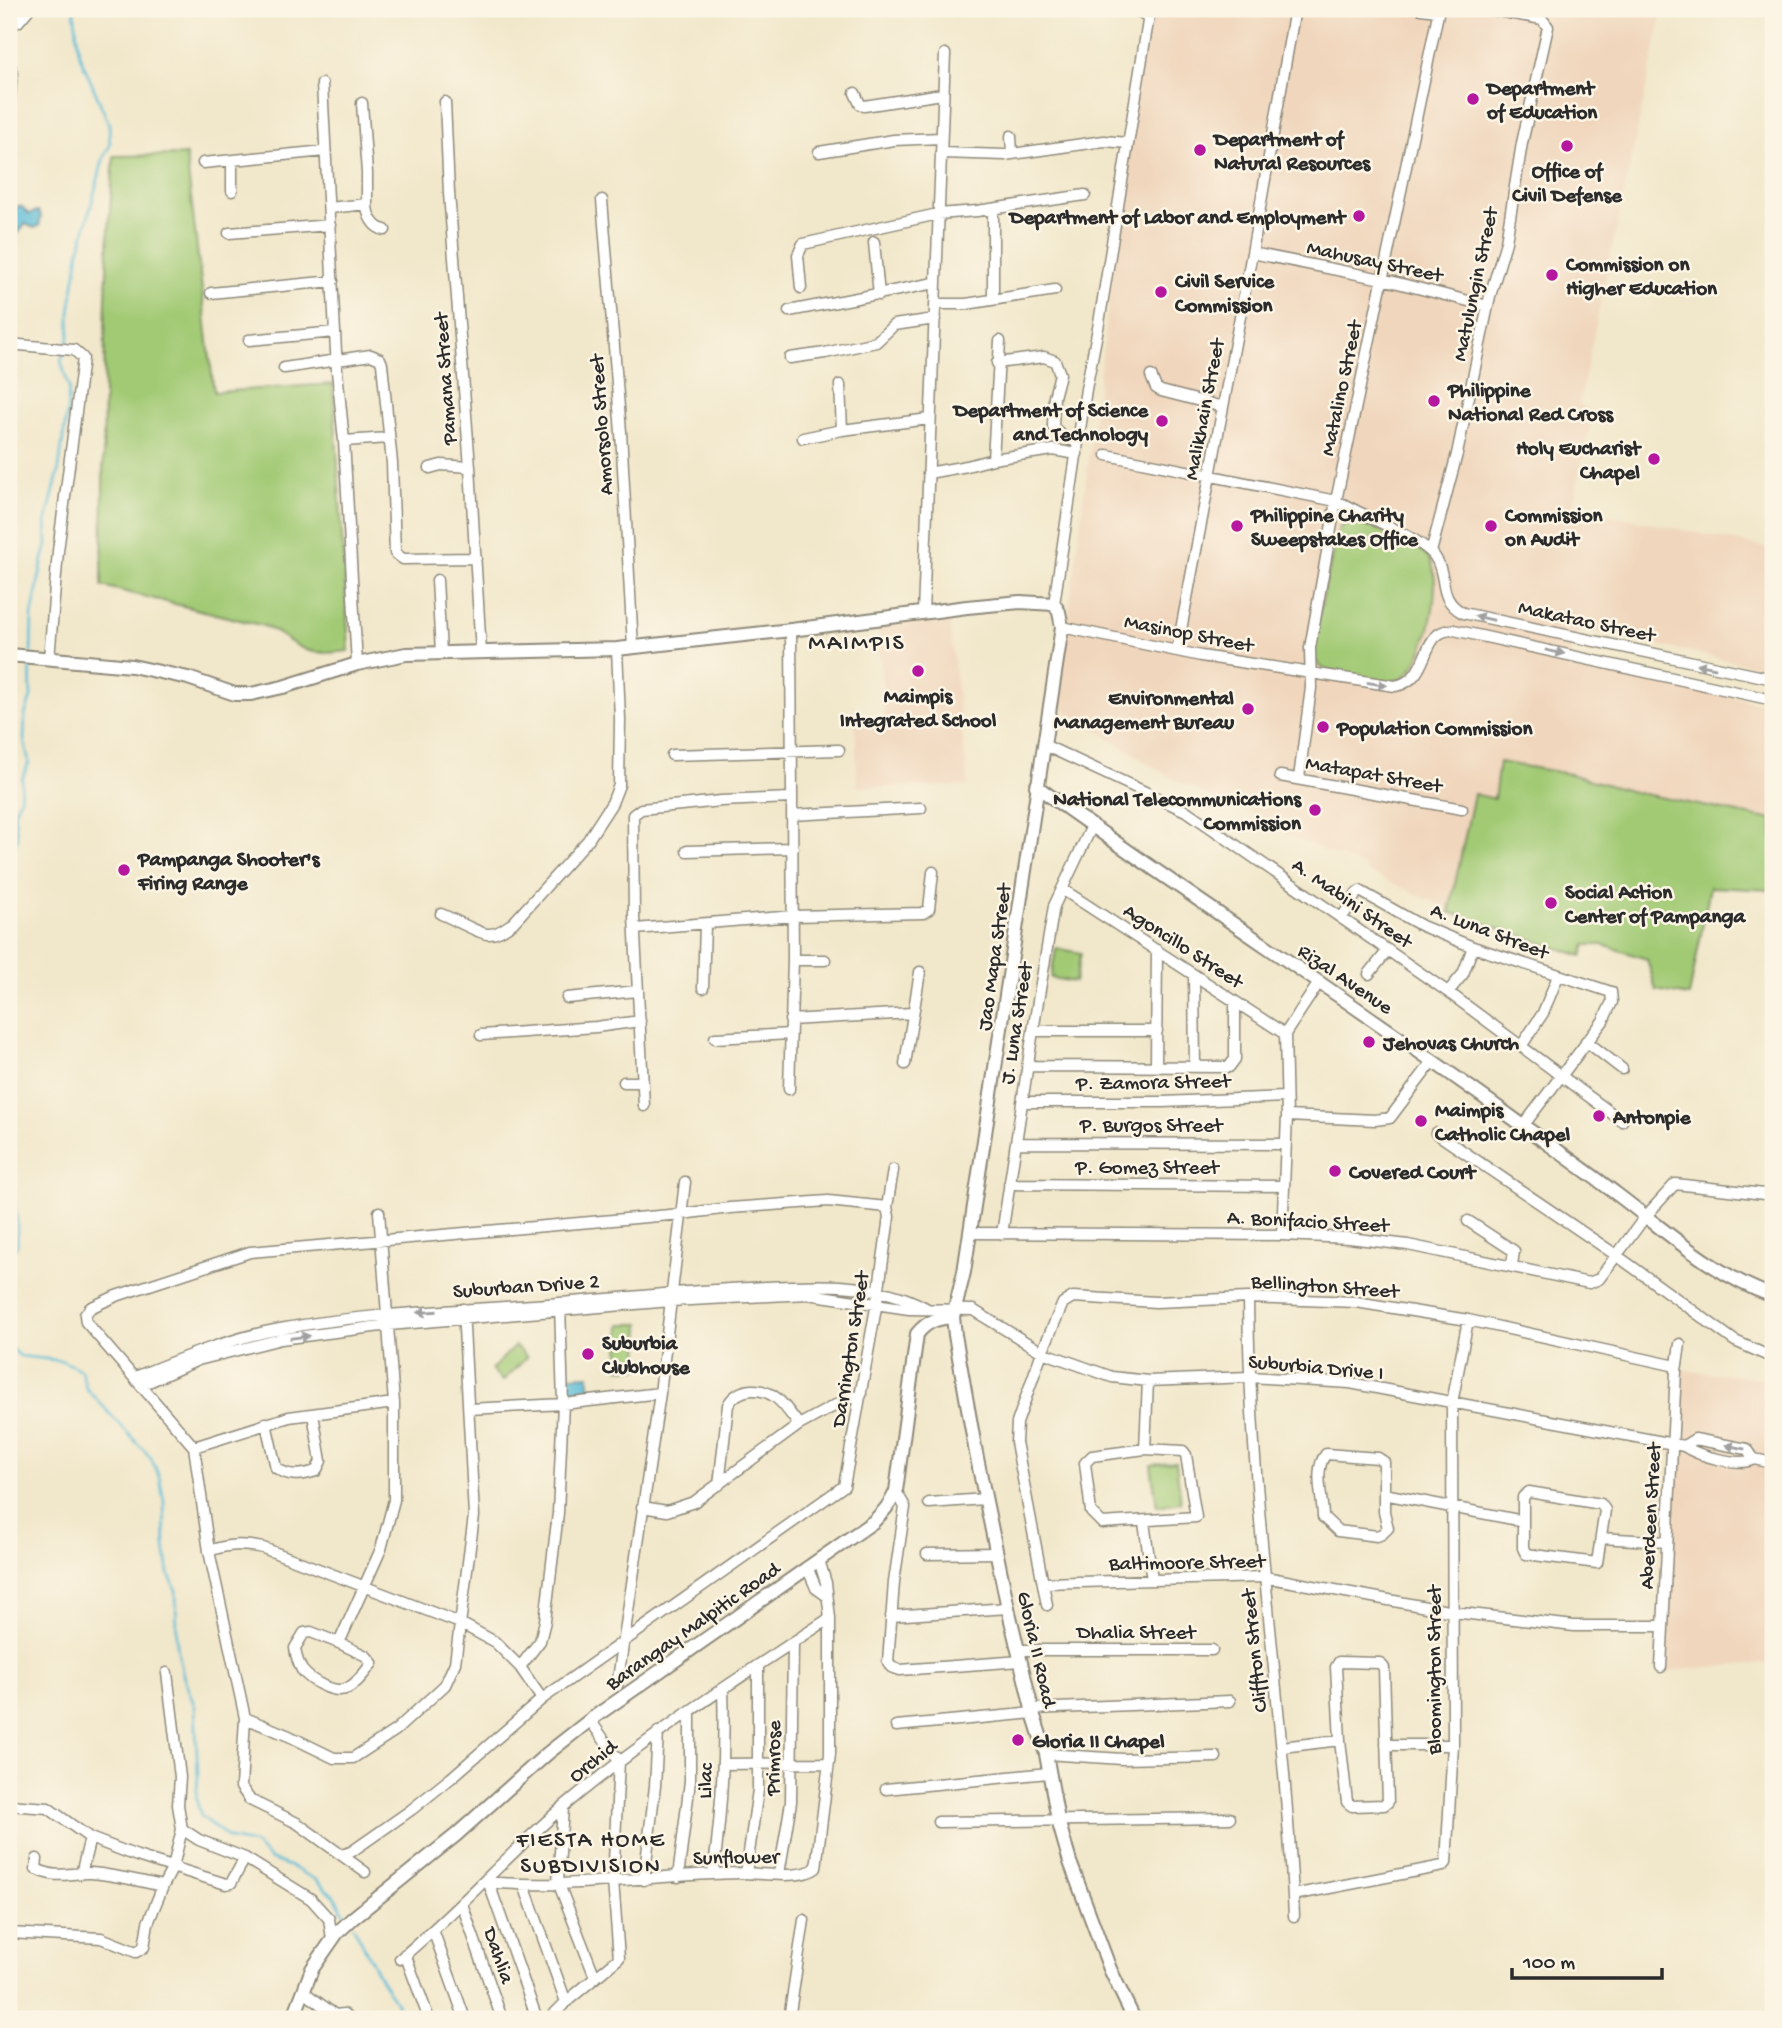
<svg xmlns="http://www.w3.org/2000/svg" width="1782" height="2028" font-family="'Gochi Hand',sans-serif">
	<rect width="100%" height="100%" fill="#fcf5e5"/>
	<filter id="ink" filterUnits="userSpaceOnUse"><feTurbulence type="fractalNoise" baseFrequency=".0143" numOctaves="2"/><feDisplacementMap in="SourceGraphic" scale="14" xChannelSelector="R" yChannelSelector="G"/><feConvolveMatrix kernelMatrix="1 2 1 2 8 2 1 2 1" color-interpolation-filters="sRGB"/></filter>
	<filter id="wash" filterUnits="userSpaceOnUse"><feTurbulence type="fractalNoise" baseFrequency=".00686" numOctaves="4" result="noise"/><feDisplacementMap in="SourceGraphic" scale="28" xChannelSelector="R" yChannelSelector="G"/><feGaussianBlur stdDeviation="1.57" result="paint"/><feColorMatrix in="noise" values="0 0 0 0 0 0 0 0 0 0 0 0 0 0 0 0 0 1.4 0 .05"/><feComposite in="paint" operator="in"/></filter>
	<g filter="url(#wash)">
		<rect width="100%" height="100%" fill="#f1e7ca"/>
		<path fill="#f0d6bc" d="M1147 9H1663L1579 404 1593 412 1572 507 1773 549V670L1579 628 1568 661 1773 706V820L1629 791 1570 774 1499 762 1494 799 1474 794 1448 913 1447 908 1366 871 1365 867 1292 837 1247 811 1219 801 1168 776 1057 705Z
			M949 617 968 786 857 787 855 720 885 717 878 625Z
			M1683 1370 1773 1380V1662L1667 1671Z"/>
		<path fill="#a2ca75" stroke="#667a50" stroke-width="2" d="M186 155 214 392 333 384 349 651C334 652 318 655 304 649 289 643 279 632 264 626L102 586C104 443 102 299 114 156Z
			M1351 522C1369 525 1418 543 1429 558 1445 580 1426 672 1398 680 1380 686 1343 673 1324 669 1314 662 1313 656 1313 644L1336 537 1340 527Z
			M1499 762 1570 774 1629 791 1773 820V890L1710 887 1689 996 1656 990 1647 959 1603 945H1586L1582 956 1449 912 1474 794 1494 799Z
			M1056 948 1081 953 1075 982 1051 978Z
			M620 1324H640L639 1369 619 1368Z
			M515 1346 527 1357 503 1381 491 1370Z
			M1176 1462 1181 1502 1157 1506 1151 1465Z"/>
		<path fill="#59bbd7" stroke="#427381" stroke-width="2" d="M12 206 22 207 29 214 38 211 41 216 39 226 34 228 25 224 17 235 12 236 9 225V208Z
			M589 1375V1390L569 1391 568 1376Z"/>
		<g fill="none" stroke-linecap="round" stroke-linejoin="round">
			<path stroke="#59bbd7" stroke-width="2.5" d="M31 653 32 616 42 563 47 545 46 522 58 474 67 412 69 388 61 361 69 338 70 312 79 252 104 156 110 145 109 124 79 54 74 9
				M9 882 11 853 17 839 14 812 20 799 22 779 29 762 24 739 25 715 31 697 30 659
				M9 934 12 957 9 982
				M9 1049V1068
				M9 1148 17 1224V1245L9 1258
				M9 1347 20 1356 63 1361 81 1370 86 1388 151 1458 160 1479 164 1502 165 1546 169 1574 176 1590 177 1646 183 1675 195 1707 198 1777 196 1799 201 1816 230 1839 254 1844 270 1859 294 1868 316 1880 334 1896 347 1917
				M353 1925 381 1980 396 2002 398 2019"/>
		</g>
	</g>
	<g filter="url(#ink)">
		<g fill="none" stroke-linecap="round" stroke-linejoin="round">
			<defs>
				<path id="minor" d="M1134 9 1149 17
					M1421 9 1438 11
					M9 25 18 22 29 9
					M9 62 12 72 9 112
					M322 84 337 371 344 441 357 664
					M855 93 860 104 864 106 942 94
					M445 102 449 193 470 467 481 653
					M362 103 367 173V204
					M1011 136 1012 154
					M819 152 894 140 941 138
					M941 153 1005 155 1104 141 1128 143
					M203 163 325 151
					M232 191V161
					M602 200 621 432 633 647
					M329 208 367 204C367 215 373 228 385 230
					M993 209V298
					M229 233 330 225
					M874 242 879 295
					M1252 253 1382 279 1488 306
					M801 288 798 255 803 244 938 214 977 211 1085 195
					M211 293 333 281
					M935 304H966L1055 290
					M789 311 935 283
					M249 340 335 332
					M9 344 74 350 83 358 58 551 49 659
					M790 358 825 353 876 342 894 325 935 319
					M997 363 1044 357 1055 361 1060 374 1054 397 1053 427 1063 436 1078 443
					M284 368 371 355 380 359 382 364 392 463 395 553 403 559 476 558
					M1151 376 1156 388 1161 391 1223 407
					M840 385 842 430
					M803 438 842 430 929 419
					M344 441 389 438
					M1107 455 1336 501 1345 505C1366 517 1423 539 1435 557 1449 578 1436 598 1463 613L1773 679
					M993 459 1053 450 1077 454
					M430 468 441 465 470 467
					M928 473 967 466 993 459 1000 341
					M1431 552 1457 454 1490 296 1506 242 1522 143 1548 27 1542 19 1487 9
					M437 580 441 653
					M1054 604 1086 389 1099 323 1150 9
					M923 613 945 54
					M1062 627 1201 656 1395 686C1433 679 1418 629 1454 630L1773 700
					M1177 651 1252 253 1295 9
					M1044 745 1188 812 1448 992 1622 1121
					M672 755 839 750
					M1280 776 1462 809
					M1299 778 1311 688 1310 648 1336 501 1439 9
					M792 815 921 808
					M687 851 793 848
					M1062 889 1285 1034
					M441 914C452 918 478 933 487 934 497 935 505 928 513 923L588 840 612 803 619 785 620 719 617 649
					M1342 918 1356 894 1360 891 1422 926 1473 947 1611 992 1612 1002 1603 1021 1523 1126
					M635 929 794 916 923 913 929 909 933 872
					M793 960H825
					M1369 974 1388 950
					M1194 976 1195 1067
					M703 988 705 925
					M1448 992 1463 974 1473 947
					M567 998 637 991
					M790 1020 912 1013
					M1033 1031H1157
					M481 1035 596 1027 640 1021
					M715 1038 790 1034
					M1586 1041 1622 1069
					M1522 1045 1543 1013 1558 976
					M905 1064 920 972
					M1156 1065 1157 950
					M1027 1066 1229 1067 1235 1059V1002
					M624 1082H642
					M789 1089 793 960 791 630
					M1022 1102H1163L1285 1097
					M644 1106 634 916 633 815 641 809 721 801 792 798
					M1287 1116 1375 1120 1390 1118 1433 1061
					M1436 1133 1616 1255 1735 1341 1773 1358
					M1017 1143 1286 1144
					M1009 1184 1283 1186
					M887 1207 893 1170
					M1468 1221 1514 1251 1512 1265
					M969 1233 1282 1235 1349 1238 1408 1245 1589 1283 1599 1279 1645 1217 1675 1184 1773 1195
					M1002 1234 1033 1031 1054 906 1092 826
					M1282 1235 1287 1116 1285 1034 1318 984
					M1248 1298C1250 1505 1284 1710 1294 1916
					M135 1377C182 1358 230 1338 280 1329 372 1312 466 1311 559 1303 623 1298 686 1291 749 1288 807 1285 874 1279 926 1308
					M142 1385 198 1360 281 1339 389 1325 671 1301 808 1294 909 1309 973 1310 1042 1352 1112 1377 1148 1381 1249 1377 1350 1383 1684 1446C1698 1456 1739 1467 1754 1459L1773 1463
					M469 1409 563 1404 660 1393
					M266 1423 276 1468C289 1477 301 1476 316 1471L321 1461 313 1414
					M1684 1446 1695 1439 1747 1449 1754 1459
					M194 1447 289 1417 394 1403
					M1145 1449 1183 1451 1186 1455 1196 1517 1102 1523 1091 1512 1085 1463 1092 1456Z
					M1145 1449 1148 1381
					M1326 1454 1378 1458 1384 1462V1512L1388 1528 1382 1534 1377 1536 1338 1531 1323 1517C1323 1499 1313 1469 1326 1454Z
					M719 1485 728 1405C733 1396 741 1391 751 1390 776 1389 785 1407 799 1425
					M896 1491 905 1507 894 1582 888 1662 891 1667 900 1670 1021 1661
					M1529 1492 1601 1504 1605 1510 1597 1563 1526 1554 1523 1548V1497Z
					M1384 1494 1523 1521
					M929 1503 985 1499
					M642 1507 667 1511 694 1502 799 1425 845 1400 861 1395
					M1144 1522 1152 1580
					M1601 1538 1667 1542
					M209 1551C228 1544 243 1544 263 1548L460 1623 495 1642 520 1667 542 1699
					M927 1554 997 1553
					M807 1567 816 1588 827 1596
					M1043 1583 1265 1577 1453 1612 1574 1626H1663
					M1047 1605 1016 1442 1017 1423 1042 1352 1063 1303 1073 1297 1156 1302 1248 1298 1356 1302 1468 1320 1676 1366
					M891 1616 1008 1608
					M339 1643 311 1632 304 1633 295 1648C296 1656 298 1663 302 1670 311 1681 334 1695 348 1688 358 1683 366 1671 372 1663L366 1656 339 1643 381 1549 394 1500V1403L379 1212
					M1018 1650H1212
					M1339 1662 1380 1663 1384 1668 1388 1802 1384 1805 1352 1806 1347 1802 1340 1740 1336 1667Z
					M520 1667 540 1641 545 1621 558 1513 563 1404 560 1305
					M1661 1667 1676 1371 1680 1344
					M167 1673 180 1777 178 1805 182 1829 199 1840 245 1858
					M617 1686 660 1393 685 1182
					M1032 1709 1230 1701
					M245 1718 241 1787 250 1800 297 1823 365 1872
					M896 1726 1033 1713
					M1386 1745H1453
					M1282 1747 1340 1740
					M1046 1754 1122 1759 1216 1757
					M724 1764 829 1763
					M886 1789 1048 1773
					M9 1805 48 1808 90 1838
					M563 1808 558 1882 595 1977
					M938 1822 1230 1818
					M342 1855 351 1852 411 1810 451 1778 542 1699 844 1486 877 1302 889 1217 887 1207 828 1201 730 1208 681 1214 250 1252 116 1296 90 1308 85 1315 86 1322 194 1447 209 1551 245 1718 289 1736 334 1758H353L396 1730 445 1685 455 1663 474 1516 463 1309
					M37 1859 36 1869C60 1880 69 1872 91 1873 115 1875 140 1881 163 1886L173 1867 182 1829
					M746 1873 758 1790V1665
					M81 1874 90 1838 137 1856 226 1884 231 1883 245 1858 311 1899 329 1919 332 1939
					M713 1874C722 1812 725 1752 723 1689
					M779 1874 791 1802 793 1642
					M678 1877 690 1781V1711
					M487 1878 537 2019
					M644 1880 655 1786 658 1732
					M488 1882C572 1890 657 1874 742 1873 761 1873 801 1880 816 1868L830 1754V1618L826 1583 819 1560
					M524 1885 566 2002
					M1293 1895 1443 1866 1446 1863 1453 1745 1452 1403 1468 1320
					M462 1904 502 2019
					M433 1930 465 2019
					M9 1933 101 1938 136 1952 144 1947 148 1923 163 1886
					M405 1954 429 2019
					M400 1959C458 1911 507 1855 564 1806 647 1736 739 1678 830 1618
					M304 1992 335 2015 344 2014 351 2019
					M549 2019 566 2002 619 1958 613 1881 619 1761 590 1720
					M789 2019 804 1920"/>
				<path id="tertiary" d="M9 655 132 666 188 678 235 694H251L283 687 357 664 406 654 617 649 791 630 967 607 1020 602 1054 604 1059 612 1062 627 964 1272 953 1317 955 1335 976 1453 1008 1608 1033 1713 1046 1754 1058 1820 1070 1862 1110 1969 1134 2019
					M1036 786C1190 897 1349 1000 1503 1111 1541 1139 1580 1166 1618 1195 1667 1232 1715 1276 1773 1296
					M293 2019 312 1969 337 1933 353 1918 456 1835 548 1753 590 1720 873 1522C883 1512 891 1504 896 1491L917 1334C927 1321 938 1318 953 1317"/>
			</defs>
			<use href="#minor" stroke="#8e897a" stroke-width="13"/>
			<use href="#tertiary" stroke="#8e897a" stroke-width="16"/>
			<use href="#minor" stroke="#fff" stroke-width="10"/>
			<use href="#tertiary" stroke="#fff" stroke-width="12"/>
		</g>
		<defs><path id="oneway-solid" d="M-6-.8H1V-3.2L6.5 0L1 3.2V.8H-6Z" transform="scale(1.75)"/></defs>
		<g fill="#a0a0a0">
			<use href="#oneway-solid" transform="translate(1484 618) rotate(-167)"/>
			<use href="#oneway-solid" transform="translate(1555 652) rotate(12)"/>
			<use href="#oneway-solid" transform="translate(1706 666) rotate(-168)"/>
			<use href="#oneway-solid" transform="translate(1377 684) rotate(9)"/>
			<use href="#oneway-solid" transform="translate(427 1312) rotate(176)"/>
			<use href="#oneway-solid" transform="translate(300 1337) rotate(-7)"/>
			<use href="#oneway-solid" transform="translate(1735 1447) rotate(-168)"/>
		</g>
	</g>
	<g fill="#b5179e" stroke="#fcf5e5" stroke-width="2.5">
		<circle cx="1473" cy="99" r="7"/>
		<circle cx="1567" cy="146" r="7"/>
		<circle cx="1200" cy="150" r="7"/>
		<circle cx="1359" cy="216" r="7"/>
		<circle cx="1552" cy="275" r="7"/>
		<circle cx="1161" cy="292" r="7"/>
		<circle cx="1434" cy="401" r="7"/>
		<circle cx="1162" cy="421" r="7"/>
		<circle cx="1654" cy="459" r="7"/>
		<circle cx="1237" cy="526" r="7"/>
		<circle cx="1491" cy="526" r="7"/>
		<circle cx="918" cy="671" r="7"/>
		<circle cx="1248" cy="709" r="7"/>
		<circle cx="1323" cy="727" r="7"/>
		<circle cx="1315" cy="810" r="7"/>
		<circle cx="124" cy="870" r="7"/>
		<circle cx="1551" cy="903" r="7"/>
		<circle cx="1369" cy="1042" r="7"/>
		<circle cx="1599" cy="1116" r="7"/>
		<circle cx="1421" cy="1121" r="7"/>
		<circle cx="1335" cy="1171" r="7"/>
		<circle cx="588" cy="1354" r="7"/>
		<circle cx="1018" cy="1740" r="7"/>
	</g>
	<g text-anchor="middle" stroke-width="5" stroke-linejoin="round" paint-order="stroke">
		<g font-size="21" font-weight="bold" fill="#2b2b2b" stroke="#fcf5e5" text-anchor="start">
			<text x="1487" y="94">Department<tspan x="1487" dy="24">of Education</tspan></text>
			<text x="1214" y="145">Department of<tspan x="1214" dy="24">Natural Resources</tspan></text>
			<text x="1567" y="177" text-anchor="middle">Office of<tspan x="1567" dy="24">Civil Defense</tspan></text>
			<text x="1345" y="223" text-anchor="end">Department of Labor and Employment</text>
			<text x="1566" y="270">Commission on<tspan x="1566" dy="24">Higher Education</tspan></text>
			<text x="1175" y="287">Civil Service<tspan x="1175" dy="24">Commission</tspan></text>
			<text x="1448" y="396">Philippine<tspan x="1448" dy="24">National Red Cross</tspan></text>
			<text x="1148" y="416" text-anchor="end">Department of Science<tspan x="1148" dy="24">and Technology</tspan></text>
			<text x="1640" y="454" text-anchor="end">Holy Eucharist<tspan x="1640" dy="24">Chapel</tspan></text>
			<text x="1251" y="521">Philippine Charity<tspan x="1251" dy="24">Sweepstakes Office</tspan></text>
			<text x="1505" y="521">Commission<tspan x="1505" dy="24">on Audit</tspan></text>
			<text x="918" y="702" text-anchor="middle">Maimpis<tspan x="918" dy="24">Integrated School</tspan></text>
			<text x="1234" y="704" text-anchor="end">Environmental<tspan x="1234" dy="24">Management Bureau</tspan></text>
			<text x="1337" y="734">Population Commission</text>
			<text x="1301" y="805" text-anchor="end">National Telecommunications<tspan x="1301" dy="24">Commission</tspan></text>
			<text x="138" y="865">Pampanga Shooter's<tspan x="138" dy="24">Firing Range</tspan></text>
			<text x="1565" y="898">Social Action<tspan x="1565" dy="24">Center of Pampanga</tspan></text>
			<text x="1383" y="1049">Jehovas Church</text>
			<text x="1435" y="1116">Maimpis<tspan x="1435" dy="24">Catholic Chapel</tspan></text>
			<text x="1613" y="1123">Antonpie</text>
			<text x="1349" y="1178">Covered Court</text>
			<text x="602" y="1349">Suburbia<tspan x="602" dy="24">Clubhouse</tspan></text>
			<text x="1032" y="1747">Gloria II Chapel</text>
		</g>
		<g font-size="21" fill="#2b2b2b" stroke="#fcf5e5">
			<text transform="translate(1375 260) rotate(12)" y="7">Mahusay Street</text>
			<text transform="translate(1474 284) rotate(-78)" y="7">Matulungin Street</text>
			<text transform="translate(444 379) rotate(-94)" y="7">Pamana Street</text>
			<text transform="translate(1340 388) rotate(-78)" y="7">Matalino Street</text>
			<text transform="translate(1203 409) rotate(-79)" y="7">Malikhain Street</text>
			<text transform="translate(600 425) rotate(-94)" y="7">Amorsolo Street</text>
			<text transform="translate(1587 620) rotate(12)" y="7">Makatao Street</text>
			<text transform="translate(1189 632) rotate(11)" y="7">Masinop Street</text>
			<text transform="translate(1374 773) rotate(10)" y="7">Matapat Street</text>
			<text transform="translate(1353 902) rotate(35)" y="7">A. Mabini Street</text>
			<text transform="translate(1490 930) rotate(21)" y="7">A. Luna Street</text>
			<text transform="translate(1184 945) rotate(33)" y="7">Agoncillo Street</text>
			<text transform="translate(993 957) rotate(-82)" y="7">Jao Mapa Street</text>
			<text transform="translate(1346 978) rotate(34)" y="7">Rizal Avenue</text>
			<text transform="translate(1015 1023) rotate(-81)" y="7">J. Luna Street</text>
			<text transform="translate(1153 1081) rotate(-1)" y="7">P. Zamora Street</text>
			<text x="1151" y="1131">P. Burgos Street</text>
			<text x="1147" y="1173">P. Gomez Street</text>
			<text transform="translate(1308 1220) rotate(3)" y="7">A. Bonifacio Street</text>
			<text transform="translate(526 1285) rotate(-4)" y="7">Suburban Drive 2</text>
			<text transform="translate(1325 1285) rotate(4)" y="7">Bellington Street</text>
			<text transform="translate(849 1349) rotate(-81)" y="7">Darrington Street</text>
			<text transform="translate(1316 1366) rotate(5)" y="7">Suburbia Drive I</text>
			<text transform="translate(1649 1516) rotate(-87)" y="7">Aberdeen Street</text>
			<text transform="translate(1187 1561) rotate(-1)" y="7">Baltimoore Street</text>
			<text transform="translate(692 1625) rotate(-35)" y="7">Barangay Malpitic Road</text>
			<text x="1136" y="1638">Dhalia Street</text>
			<text transform="translate(1038 1649) rotate(77)" y="7">Gloria II Road</text>
			<text transform="translate(1253 1651) rotate(-96)" y="7">Cliffton Street</text>
			<text transform="translate(1433 1670) rotate(-90)" y="7">Bloomington Street</text>
			<text transform="translate(772 1758) rotate(-89)" y="7">Primrose</text>
			<text transform="translate(592 1760) rotate(-39)" y="7">Orchid</text>
			<text transform="translate(704 1781) rotate(-88)" y="7">Lilac</text>
			<text transform="translate(736 1856) rotate(-1)" y="7">Sunflower</text>
			<text transform="translate(500 1955) rotate(71)" y="7">Dahlia</text>
		</g>
		<g font-size="23" letter-spacing="2" fill="#2b2b2b" stroke="#fcf5e5">
			<text x="591" y="1846">FIESTA HOME<tspan x="591" dy="26">SUBDIVISION</tspan></text>
		</g>
		<g font-size="24" letter-spacing="2" fill="#2b2b2b" stroke="#fcf5e5">
			<text x="857" y="649">MAIMPIS</text>
		</g>
	</g>
	<rect width="1782" height="2028" fill="none" stroke="#fcf5e5" stroke-width="35"/>
	<path d="M1512 1968v10h150v-10" fill="none" stroke="#2b2b2b" stroke-width="3.5"/>
	<text x="1523" y="1968" font-size="21" fill="#2b2b2b" stroke="#fcf5e5" stroke-width="5" paint-order="stroke">100 m</text>
</svg>
